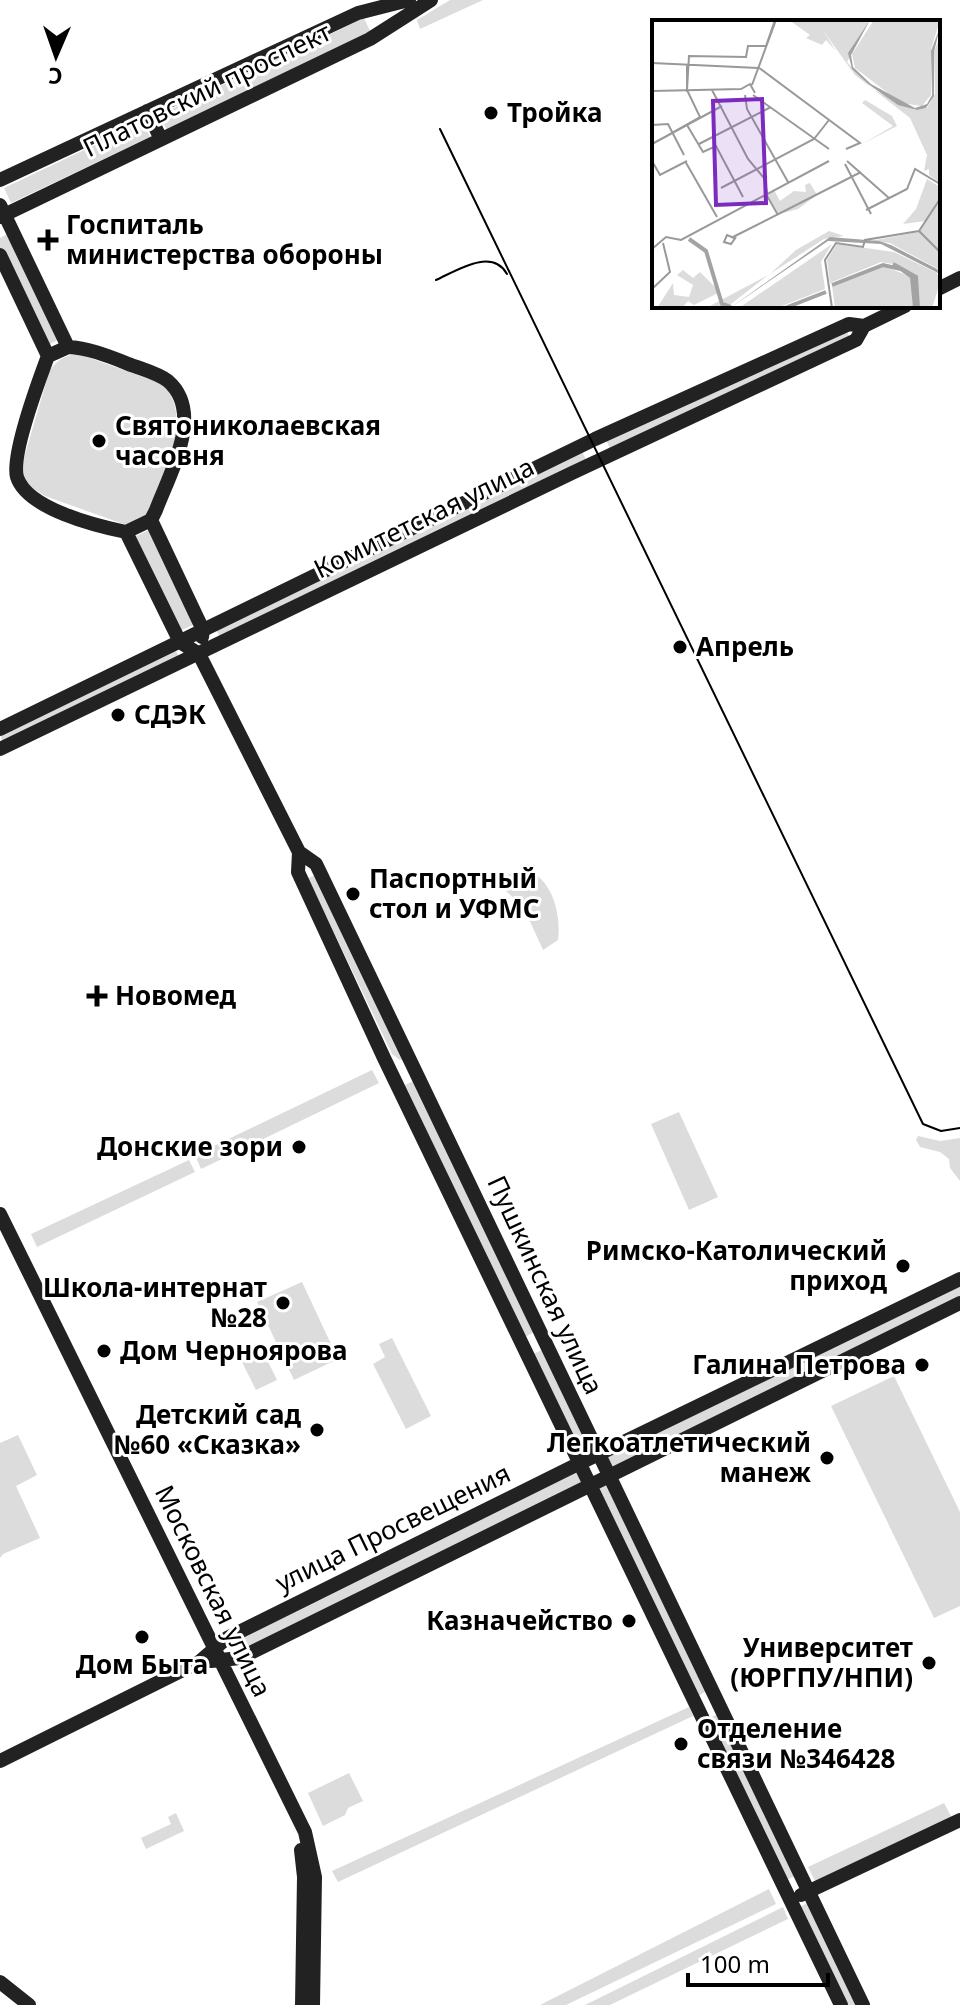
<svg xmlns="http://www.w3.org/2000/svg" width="960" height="2005" font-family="'Noto Sans',sans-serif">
	<rect width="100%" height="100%" fill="#fff"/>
	<path fill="#dcdcdc" d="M450 0H483L420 29 417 20Z
		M364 18 371 33 167 130 159 115Z
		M143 122 150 137 11 203 4 188Z
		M9 233 60 339 46 346 0 249V238Z
		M846 330 851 340 611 451 606 440Z
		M79 354 163 384C195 419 162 474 149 511L145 517 126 525 45 496 26 484 22 465 49 372C57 360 64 355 79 354Z
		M582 451 587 462 220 638 216 629Z
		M149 530 195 624 180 631 134 537Z
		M174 647 180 659 3 745 0 732Z
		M532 872C554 885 561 916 558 940L543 950 523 906 500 886 509 874Z
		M316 875 404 1058 400 1060 392 1054 308 878Z
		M372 1070 379 1083 201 1169 195 1155Z
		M415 1080 534 1332 525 1337 405 1085Z
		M679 1112 718 1197 689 1210 651 1124Z
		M918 1136 940 1141 960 1138V1181L950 1168 949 1159 940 1152 920 1147 916 1140Z
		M189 1160 195 1172 37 1247 31 1234Z
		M302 1282 338 1359 294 1380 257 1302Z
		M960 1282V1302L614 1471 606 1453Z
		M392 1338 431 1416 406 1429 373 1364 385 1357 379 1344Z
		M262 1349 277 1380 256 1390 241 1360Z
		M544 1349 591 1452 580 1457 533 1354Z
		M894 1376 960 1512V1606L934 1618 831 1406Z
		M18 1435 37 1475 16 1486 40 1538 3 1554 0 1558V1443Z
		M574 1467 583 1487 245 1653 237 1639Z
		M609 1483 707 1691 694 1698 595 1489Z
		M689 1707 693 1716 338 1882 332 1871Z
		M718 1714 797 1875 784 1881 707 1719Z
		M349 1773 363 1801 348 1808 345 1815 323 1826 308 1793Z
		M944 1803 952 1818 817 1885 808 1867Z
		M176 1813 184 1831 146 1849 141 1838 171 1824 168 1817Z
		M769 1889 776 1904 566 2005H540Z
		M809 1902 858 2005H845L798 1908Z
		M783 1907 788 1919 610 2005H585Z"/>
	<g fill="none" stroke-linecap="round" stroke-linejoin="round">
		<path stroke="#222" stroke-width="14" d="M147 111 161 139
			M0 180 358 13 409 0
			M0 205 68 347
			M0 217 370 39 431 0
			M0 255 48 356
			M938 289 960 278
			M68 347C91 348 113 358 134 366 145 370 159 374 168 381 205 413 169 475 156 510L151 520 126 532C97 526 27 509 17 477 11 455 39 380 48 356Z
			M151 520 203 630 202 637
			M126 532 180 642 199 654 299 852 316 864 863 2005
			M0 729 595 439 849 324 864 326 905 306
			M0 749 572 473 856 340 864 326
			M299 852 298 872 384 1058 841 2005
			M0 1214 305 1832 315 1877 313 2005
			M211 1661 240 1658 960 1303
			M0 1761 199 1662 227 1638 572 1467 960 1279
			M301 1850 304 1877 302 2005
			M801 1895 960 1820
			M0 1982 29 2005"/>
		<path stroke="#000" stroke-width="2" d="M440 129 923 1124 941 1131 960 1128
			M436 280C456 271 492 247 507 274"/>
	</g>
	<g fill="#000" stroke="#fff" stroke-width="3">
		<circle cx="491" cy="113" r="8"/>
		<path d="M44 228h8v8h8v8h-8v8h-8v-8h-8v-8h8z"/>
		<circle cx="99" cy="441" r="8"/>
		<circle cx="680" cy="647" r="8"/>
		<circle cx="118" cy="715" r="8"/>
		<circle cx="353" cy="894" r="8"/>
		<path d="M93 984h8v8h8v8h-8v8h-8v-8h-8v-8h8z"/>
		<circle cx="299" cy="1147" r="8"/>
		<circle cx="903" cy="1266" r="8"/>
		<circle cx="283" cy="1303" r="8"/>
		<circle cx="104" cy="1351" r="8"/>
		<circle cx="922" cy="1365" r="8"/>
		<circle cx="317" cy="1430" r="8"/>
		<circle cx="827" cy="1458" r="8"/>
		<circle cx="629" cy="1621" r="8"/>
		<circle cx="142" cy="1637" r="8"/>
		<circle cx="929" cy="1663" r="8"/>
		<circle cx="681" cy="1744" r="8"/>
	</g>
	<g text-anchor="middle" stroke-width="6" stroke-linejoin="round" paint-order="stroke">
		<g font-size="26" fill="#000" stroke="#fff">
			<text transform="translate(207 90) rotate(-26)" y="9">Платовский проспект</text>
			<text transform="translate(424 518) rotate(-26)" y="9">Комитетская улица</text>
			<text transform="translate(545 1285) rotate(65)" y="9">Пушкинская улица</text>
			<text transform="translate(393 1528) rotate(-26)" y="9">улица Просвещения</text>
			<text transform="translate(213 1591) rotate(64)" y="9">Московская улица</text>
		</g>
		<g font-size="26" font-weight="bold" fill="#000" stroke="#fff" text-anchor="start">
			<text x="507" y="122">Тройка</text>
			<text x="66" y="234">Госпиталь<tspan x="66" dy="30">министерства обороны</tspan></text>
			<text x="115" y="435">Святониколаевская<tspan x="115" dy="30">часовня</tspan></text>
			<text x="696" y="656">Апрель</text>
			<text x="134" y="724">СДЭК</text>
			<text x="369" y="888">Паспортный<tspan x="369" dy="30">стол и УФМС</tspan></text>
			<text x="115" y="1005">Новомед</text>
			<text x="283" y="1156" text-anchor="end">Донские зори</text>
			<text x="887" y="1260" text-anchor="end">Римско-Католический<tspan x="887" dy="30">приход</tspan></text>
			<text x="267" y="1297" text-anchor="end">Школа-интернат<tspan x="267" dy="30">№28</tspan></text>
			<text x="120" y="1360">Дом Черноярова</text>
			<text x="906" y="1374" text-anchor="end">Галина Петрова</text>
			<text x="301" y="1424" text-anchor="end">Детский сад<tspan x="301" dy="30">№60 «Сказка»</tspan></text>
			<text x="811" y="1452" text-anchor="end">Легкоатлетический<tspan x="811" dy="30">манеж</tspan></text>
			<text x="613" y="1630" text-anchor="end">Казначейство</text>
			<text x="913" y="1657" text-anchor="end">Университет<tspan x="913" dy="30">(ЮРГПУ/НПИ)</tspan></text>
			<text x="142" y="1674" text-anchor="middle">Дом Быта</text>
			<text x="697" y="1738">Отделение<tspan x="697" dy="30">связи №346428</tspan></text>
		</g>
	</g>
	<g transform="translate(652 20)">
		<rect width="288" height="288" fill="#fff"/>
		<path d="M137 0H218L195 42 220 69 263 90 275 88 283 74 282 32 288 16V163L277 155V149L272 151 275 135 258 98 203 55 170 9 184 31 174 20 170 25 154 18 158 15ZM222 0H288L279 29V75L270 86 249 83 203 48 200 34ZM213 80 240 96 245 106 210 124 241 106 210 83ZM275 159 288 167V250L238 223 219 221 266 212 273 201 251 204 264 189ZM158 163 165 175 146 189 127 194 115 174 122 170 128 181 142 171 154 172 153 165ZM177 211 192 216 172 219 118 254 144 230ZM180 224 169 242 173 269 125 288H87ZM185 224 242 232 285 253 288 263 280 288H265L263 256 241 244 229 242 178 263 175 240ZM231 246 260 257 261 288H183L180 266ZM31 250 41 258 48 252 68 272 42 285 36 281 30 288H5L21 263 22 275 37 277 41 265 25 255ZM116 255 79 284H71L78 288H54Z" fill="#dcdcdc"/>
		<path d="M218 0 199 35 201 47 219 64 263 88 275 84 280 75 279 31 288 7 282 32V76L274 88 265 90 246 85 216 64 200 49 196 33ZM178 217 227 221 239 225 285 249 288 254 229 224 176 221 78 288Z" fill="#a3a3a3"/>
		<path fill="none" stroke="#a3a3a3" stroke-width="4" d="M37 219 54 231 70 284 79 287M241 244 264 257 266 288M180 265 231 245 249 249 260 257 263 288M133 288 174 272"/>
		<path fill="none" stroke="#999" stroke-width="2" d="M0 43 106 48M106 47 208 123 194 129M100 65 124 0M60 70 96 139 112 158 115 173M0 71 89 69 98 64 103 73M35 72V45M93 75 95 89 136 162M101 75 177 129M0 105 16 104 32 135M35 105 51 132 64 126 91 177M0 124 70 86M0 124 48 97 35 70 37 36 94 37 96 26H114L123 0M47 124 119 87M0 141 8 155 35 141M33 141 65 197M195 141 237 178M193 144 219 194M69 168 162 119 177 100M114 174 126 195M214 190 255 169 263 149 288 164M267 211 288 179M267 211 288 232M81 217 209 152M82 218 75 215 72 222 79 224 84 217M0 229 14 217 29 220 177 141M0 269 18 252 11 223M180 288 173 240 184 223 211 227 213 220 267 211"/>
		<path fill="#7b2cbf" fill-opacity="0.15" stroke="#7b2cbf" stroke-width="4" d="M110 79 114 183 64 185 61 81Z"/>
		<rect width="288" height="288" fill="none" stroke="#000" stroke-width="4"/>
	</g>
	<g transform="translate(56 56) rotate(182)" stroke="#ffffff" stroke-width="6" paint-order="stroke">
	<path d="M0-6L14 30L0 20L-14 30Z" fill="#000000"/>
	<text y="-12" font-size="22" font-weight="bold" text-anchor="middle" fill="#000000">С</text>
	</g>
	<path d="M688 1973v12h140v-12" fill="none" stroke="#000000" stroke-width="4"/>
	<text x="700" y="1973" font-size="24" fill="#000000" stroke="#ffffff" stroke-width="6" paint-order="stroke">100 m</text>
</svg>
